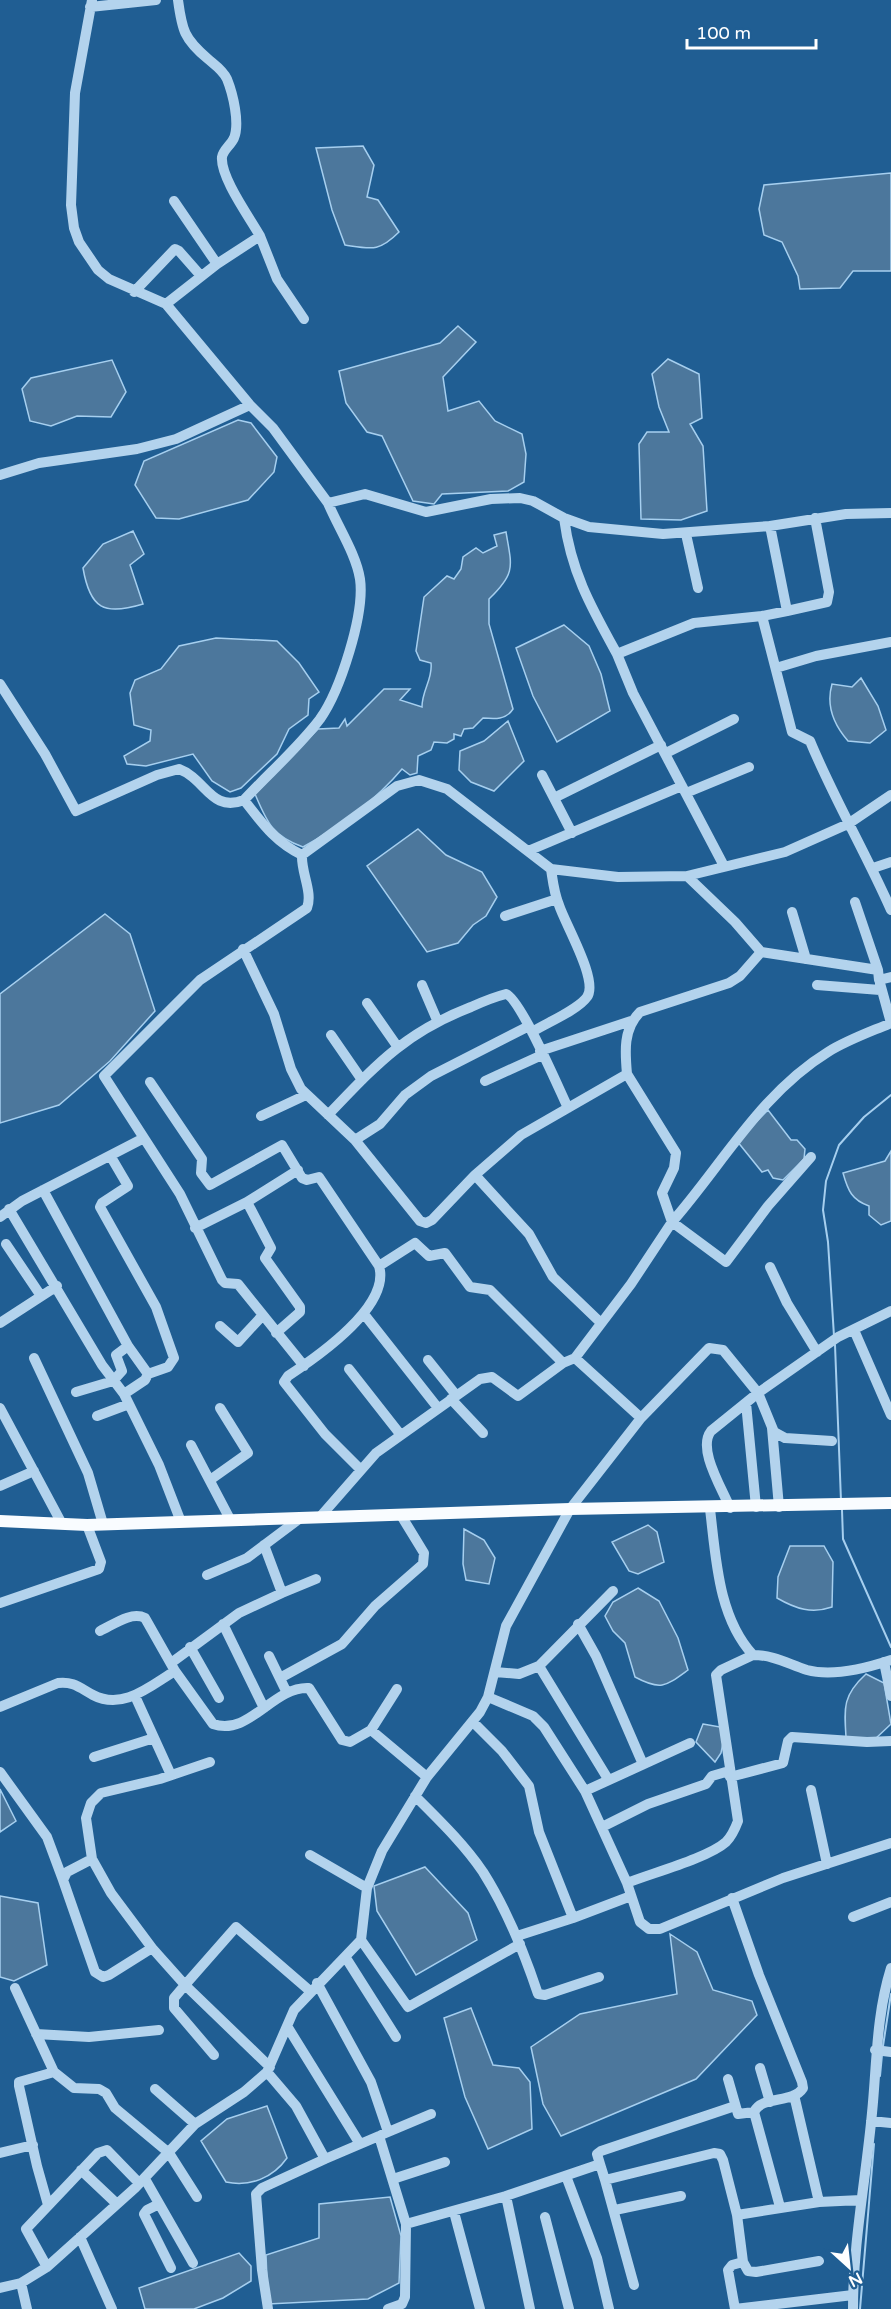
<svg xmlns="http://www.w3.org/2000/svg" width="891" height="2309" font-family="'Varela Round',sans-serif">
	<rect width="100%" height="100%" fill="#205e93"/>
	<path fill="#4c779c" stroke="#a6cfef" stroke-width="1.5" d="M363 146 374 165 367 197 378 200 399 232C379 252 372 249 345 245L332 210 316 148Z
		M891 173V271H853L840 288 800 289 798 276 782 242 764 235 759 209 764 185Z
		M458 326 476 342 443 377 448 411 479 401 495 421 522 434 526 454 524 482 508 491 442 494 434 504 413 501 382 436 367 432 346 403 339 371 440 343Z
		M668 359 699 374 702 418 690 424 703 446 707 511 681 520 641 519 639 444 647 432H669L659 407 652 374Z
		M112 360 126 392 111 417 77 416 51 426 30 421 22 389 31 378Z
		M238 420 251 423 277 457 274 472 248 500 179 519 156 518 135 485 144 461Z
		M133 531 144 554 130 565 143 604C104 616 90 609 83 568L103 544Z
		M506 532C512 567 516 573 489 599V624L513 709C506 720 495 719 483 718L473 728 464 729 461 736 454 734V739L447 743 434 742 431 750 418 756 417 773 410 775 402 769C375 801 339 827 303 847 272 836 267 822 255 794L318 729 339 728 345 719 347 726 384 689H410L400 700 422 707C422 690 433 679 431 663L420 660 416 651 424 597 447 576 454 579 461 569 463 557 476 548 483 553 497 546 494 535Z
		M564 625 589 646 601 674 610 711 557 742 533 696 516 648Z
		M216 638 277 641 299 663 319 692 309 699 308 715 289 729 277 754 241 788 230 792 212 781 193 754 146 766 127 764 124 756 150 741 151 730 134 725 130 693 135 680 161 669 179 646Z
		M861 678 878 706 886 730 870 743 848 741C834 725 826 705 832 684L852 687Z
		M508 721 524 761 494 791 471 782 459 770 460 751 484 741Z
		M418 829 446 855 482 872 497 897 486 916 473 925 458 943 427 952 367 866Z
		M105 914 130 934 155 1011 110 1061 59 1105 0 1123V994Z
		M768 1110 791 1140H797L805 1149 804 1159 783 1180 773 1178 768 1170 762 1172 737 1141Z
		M891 1151V1221L881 1225 869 1215V1206C852 1200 848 1191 843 1173L885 1161Z
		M648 1525 657 1532 664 1562 638 1574 629 1571 612 1542Z
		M464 1529 484 1540 495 1558 489 1584 466 1580 463 1564Z
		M790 1546H824L833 1562 832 1607C812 1614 796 1609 777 1598L778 1577Z
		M638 1588 659 1601 678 1638 688 1670C666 1686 661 1691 635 1677L625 1643 613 1631 605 1616 613 1602Z
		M866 1674 884 1683 891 1724 874 1740 846 1737C844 1707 843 1695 866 1674Z
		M703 1724 726 1728 721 1753 715 1762 696 1742Z
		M0 1789 16 1821 0 1832Z
		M425 1867 468 1913 477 1940 416 1975 377 1911 374 1886Z
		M0 1896 38 1903 47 1965 14 1981 0 1977Z
		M670 1934 697 1952 713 1990 752 2001 757 2015 696 2079 561 2136 543 2104 531 2047 580 2014 677 1994Z
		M471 2008 493 2065 519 2068 530 2082 532 2129 488 2149 465 2097 444 2018Z
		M267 2106 287 2158C273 2178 250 2187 226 2182L201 2141 227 2119Z
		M390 2197 401 2236 399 2283 368 2299 268 2304 266 2255 319 2238V2204Z
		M239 2253 251 2266V2281L223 2298 194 2309H145L139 2288Z"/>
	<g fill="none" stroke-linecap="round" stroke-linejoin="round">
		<path stroke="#a6cfef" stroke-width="2" d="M834 1336 828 1242 823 1210 826 1181 839 1145 864 1117 891 1095
			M835 1345 841 1501
			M842 1510 843 1539 891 1647
			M883 2046 891 1994
			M880 2076 882 2055
			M860 2309 874 2144"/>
		<path stroke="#b3d3ed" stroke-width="10" d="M92 0 75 93 71 205 74 228 79 242 98 270 109 279 166 304 250 405 273 428 328 503 365 494 426 512 491 499 520 498 533 501 564 518 589 527 663 534 770 526 846 514 891 513
			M90 7 156 0
			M174 201 217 264
			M260 236 277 279 304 319
			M134 292 175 249 179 251 201 276
			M166 304 217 264 260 236C250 218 220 177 222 157 223 150 231 145 234 138 240 123 233 94 227 79 223 70 215 65 208 59 184 39 182 30 178 0
			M0 475 39 463 137 449 176 439 250 405
			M328 503C338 527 356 554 360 579 365 614 340 691 320 719 298 748 269 773 244 800 262 823 275 842 302 855L397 786 419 780 447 789 551 869 618 877 687 876 785 852 848 824 891 795
			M564 518C571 572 591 607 617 654
			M770 526 787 611 762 616 792 732 810 741C834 799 866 853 891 910
			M686 534 698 588
			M787 611 827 602 829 592 815 518
			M776 668 816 656 891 642
			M0 684 45 754 76 811 157 775 179 769C206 779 211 813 244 800
			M666 753 734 719
			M542 775 572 833
			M686 793 749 767
			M554 798 661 745
			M528 851 682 786
			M302 855C301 873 313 892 307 908L200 980 104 1076 180 1194 222 1280 225 1283 238 1284 304 1366
			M724 866 633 693 617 654 694 623 762 616
			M873 868 891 862
			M687 876 735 922 761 952
			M855 902 878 970
			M792 912 806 959
			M505 916 557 899
			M243 949 274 1014 291 1069 301 1089 355 1140 420 1221 426 1223 432 1220 475 1175 529 1234 553 1277 601 1323
			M880 983 891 1023
			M422 985 437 1020
			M817 985 880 990
			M367 1003 397 1046
			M532 1032C546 1023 578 1010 587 997 599 981 565 924 559 905 554 893 553 882 551 869
			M331 1035 362 1080
			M540 1051 631 1021
			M485 1081 542 1055
			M150 1082 202 1159 201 1173 210 1185 282 1145 302 1178 307 1180 319 1177 379 1266 415 1243 429 1256 445 1253 470 1287 490 1290 563 1363
			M328 1115C376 1065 404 1033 471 1007 482 1002 494 997 506 994 520 998 559 1089 568 1108
			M261 1116 306 1095
			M355 1140 380 1124 405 1095 431 1076 529 1026
			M111 1157 128 1186 102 1203 100 1207 156 1307 174 1358 168 1367 148 1374
			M811 1157 768 1206 726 1262 672 1222C722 1165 761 1093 828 1052 847 1040 870 1032 891 1023
			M475 1175 521 1135 627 1074C625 1052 623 1029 640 1012L729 983 740 976 761 952 878 970 879 980 891 977
			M43 1190 128 1346 148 1374 145 1380 124 1394
			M247 1202 271 1248 265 1258 300 1307V1312L276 1333
			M9 1209 102 1365 124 1394 159 1465 181 1522
			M0 1217 22 1201 144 1138
			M195 1228 247 1202 298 1170
			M6 1244 41 1296
			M770 1267 787 1303 817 1352
			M364 1314 438 1408
			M0 1323 57 1286
			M220 1326 238 1342 262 1316
			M854 1330 891 1415
			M34 1358 88 1473 103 1524
			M575 1358 641 1418
			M428 1360 456 1395
			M349 1369 400 1434
			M76 1392 113 1381 122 1371 116 1355 128 1346
			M451 1399 483 1433
			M746 1403 756 1507
			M0 1408 61 1522
			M97 1416 129 1404
			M772 1428 779 1507
			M191 1445 231 1521
			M360 1469 325 1434 284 1382 288 1376C317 1357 391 1306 379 1266
			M210 1480 248 1453 220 1408
			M0 1486 34 1471
			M730 1508C722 1488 697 1449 711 1431L758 1393 838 1337 891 1311
			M710 1509C716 1558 718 1617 753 1655 774 1655 788 1664 807 1670 832 1677 867 1668 891 1660
			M320 1517 376 1453 480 1379 492 1377 518 1396 563 1363 575 1358 631 1284 672 1222 662 1193 674 1168 676 1153 627 1074
			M264 1545 282 1593 316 1579
			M207 1575 247 1558 299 1519
			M0 1603 99 1569 101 1562 87 1525
			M223 1624 264 1708
			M578 1624 596 1656 642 1762
			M100 1631C113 1625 131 1611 145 1618L175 1671 213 1724C249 1737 273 1686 309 1688L342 1740 350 1742 371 1730 427 1777
			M190 1647 219 1698
			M269 1656 287 1693
			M884 1662 891 1696
			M171 1663 239 1613 282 1593
			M539 1666 608 1779
			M495 1672 519 1674 539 1666 613 1591
			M280 1678 342 1644 375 1606 423 1564 424 1553 402 1517
			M135 1696 171 1775
			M488 1697 533 1716 544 1727 585 1791 627 1883 640 1922 649 1929H660L783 1878 891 1843
			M0 1707 58 1683C73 1681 80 1688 93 1695 123 1711 150 1686 175 1671
			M473 1722 502 1751 529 1786 539 1832 573 1918 517 1936
			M371 1730 397 1689
			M94 1757 154 1738
			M210 1762 160 1779 101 1793 91 1803 86 1818 92 1859 111 1893 152 1948 185 1985 174 1998V2008L214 2055
			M0 1772 47 1837 63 1880
			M730 1777 783 1763 788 1741 792 1737 867 1742 891 1741
			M811 1790 827 1864
			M585 1791 690 1743
			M415 1796C439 1820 464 1844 483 1872 507 1910 524 1952 538 1994L545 1995 599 1977
			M602 1827 648 1804 706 1784 712 1776 729 1771
			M310 1855 367 1888
			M92 1859 67 1872 63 1880 95 1972 103 1977 109 1975 152 1948
			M627 1883C652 1873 708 1858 726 1842 732 1836 735 1829 738 1821L716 1675 721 1670 753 1655
			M732 1898 759 1975 802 2082 803 2088C793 2104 762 2095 754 2112L780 2207
			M853 1917 891 1902
			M573 1918 631 1896
			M361 1940 408 2007 520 1944
			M346 1958 396 2037
			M317 1983 371 2082 388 2132
			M15 1988 54 2072 74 2088 99 2089 106 2093 115 2108 169 2153 197 2197
			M287 2026 360 2144
			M36 2034 89 2037 159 2030
			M875 2050 891 2052
			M270 2067 185 1985 236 1927 310 1991
			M760 2068 770 2102
			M267 2072 296 2106 325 2159 379 2136 406 2224 506 2196 600 2164 605 2180 714 2153 720 2154 723 2160 737 2215 819 2202 861 2200
			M728 2079 738 2114 754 2112
			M155 2089 195 2124
			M794 2095 819 2202
			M871 2121 891 2123
			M381 2135 431 2114
			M0 2153 33 2145
			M600 2164 597 2154 601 2151 735 2106
			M81 2170 117 2204
			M566 2176 597 2258 609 2309
			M145 2179 193 2263
			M393 2179 445 2162
			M605 2180 634 2285
			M506 2196 530 2309
			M159 2204 147 2210 144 2214 171 2268
			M48 2205 37 2166 19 2086V2082L54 2072
			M615 2210 681 2196
			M454 2212 480 2309
			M545 2217 569 2309
			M80 2237 112 2309
			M743 2262 748 2271 756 2272 819 2261
			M47 2267 26 2229 98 2153 107 2150 139 2183
			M21 2283 27 2309
			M0 2288 21 2283 47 2267 135 2188 195 2124 244 2092 267 2072 294 2010 361 1940 367 1888 382 1851 427 1777 480 1712 488 1697 506 1626 570 1509 641 1418 709 1348 723 1350 758 1393 774 1432 785 1438 832 1441
			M268 2309 262 2270 256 2194 262 2188 325 2159
			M388 2309 402 2304 405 2297 406 2224
			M735 2309 853 2295
			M735 2309 728 2270 732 2265 743 2262 737 2215
			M853 2309C853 2243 866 2178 872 2113 877 2063 876 2016 891 1968"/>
		<path stroke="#f9fcff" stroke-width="12" d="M0 1521 87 1525 570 1509 891 1503"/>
	</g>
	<g transform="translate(849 2267) rotate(153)" stroke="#205e93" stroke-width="4.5" paint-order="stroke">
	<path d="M0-4.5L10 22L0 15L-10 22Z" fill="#ffffff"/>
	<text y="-9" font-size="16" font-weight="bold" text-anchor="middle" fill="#ffffff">N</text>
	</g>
	<path d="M687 39v9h129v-9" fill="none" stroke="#ffffff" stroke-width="3"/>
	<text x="696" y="39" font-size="18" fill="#ffffff" stroke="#205e93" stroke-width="4.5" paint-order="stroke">100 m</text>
</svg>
